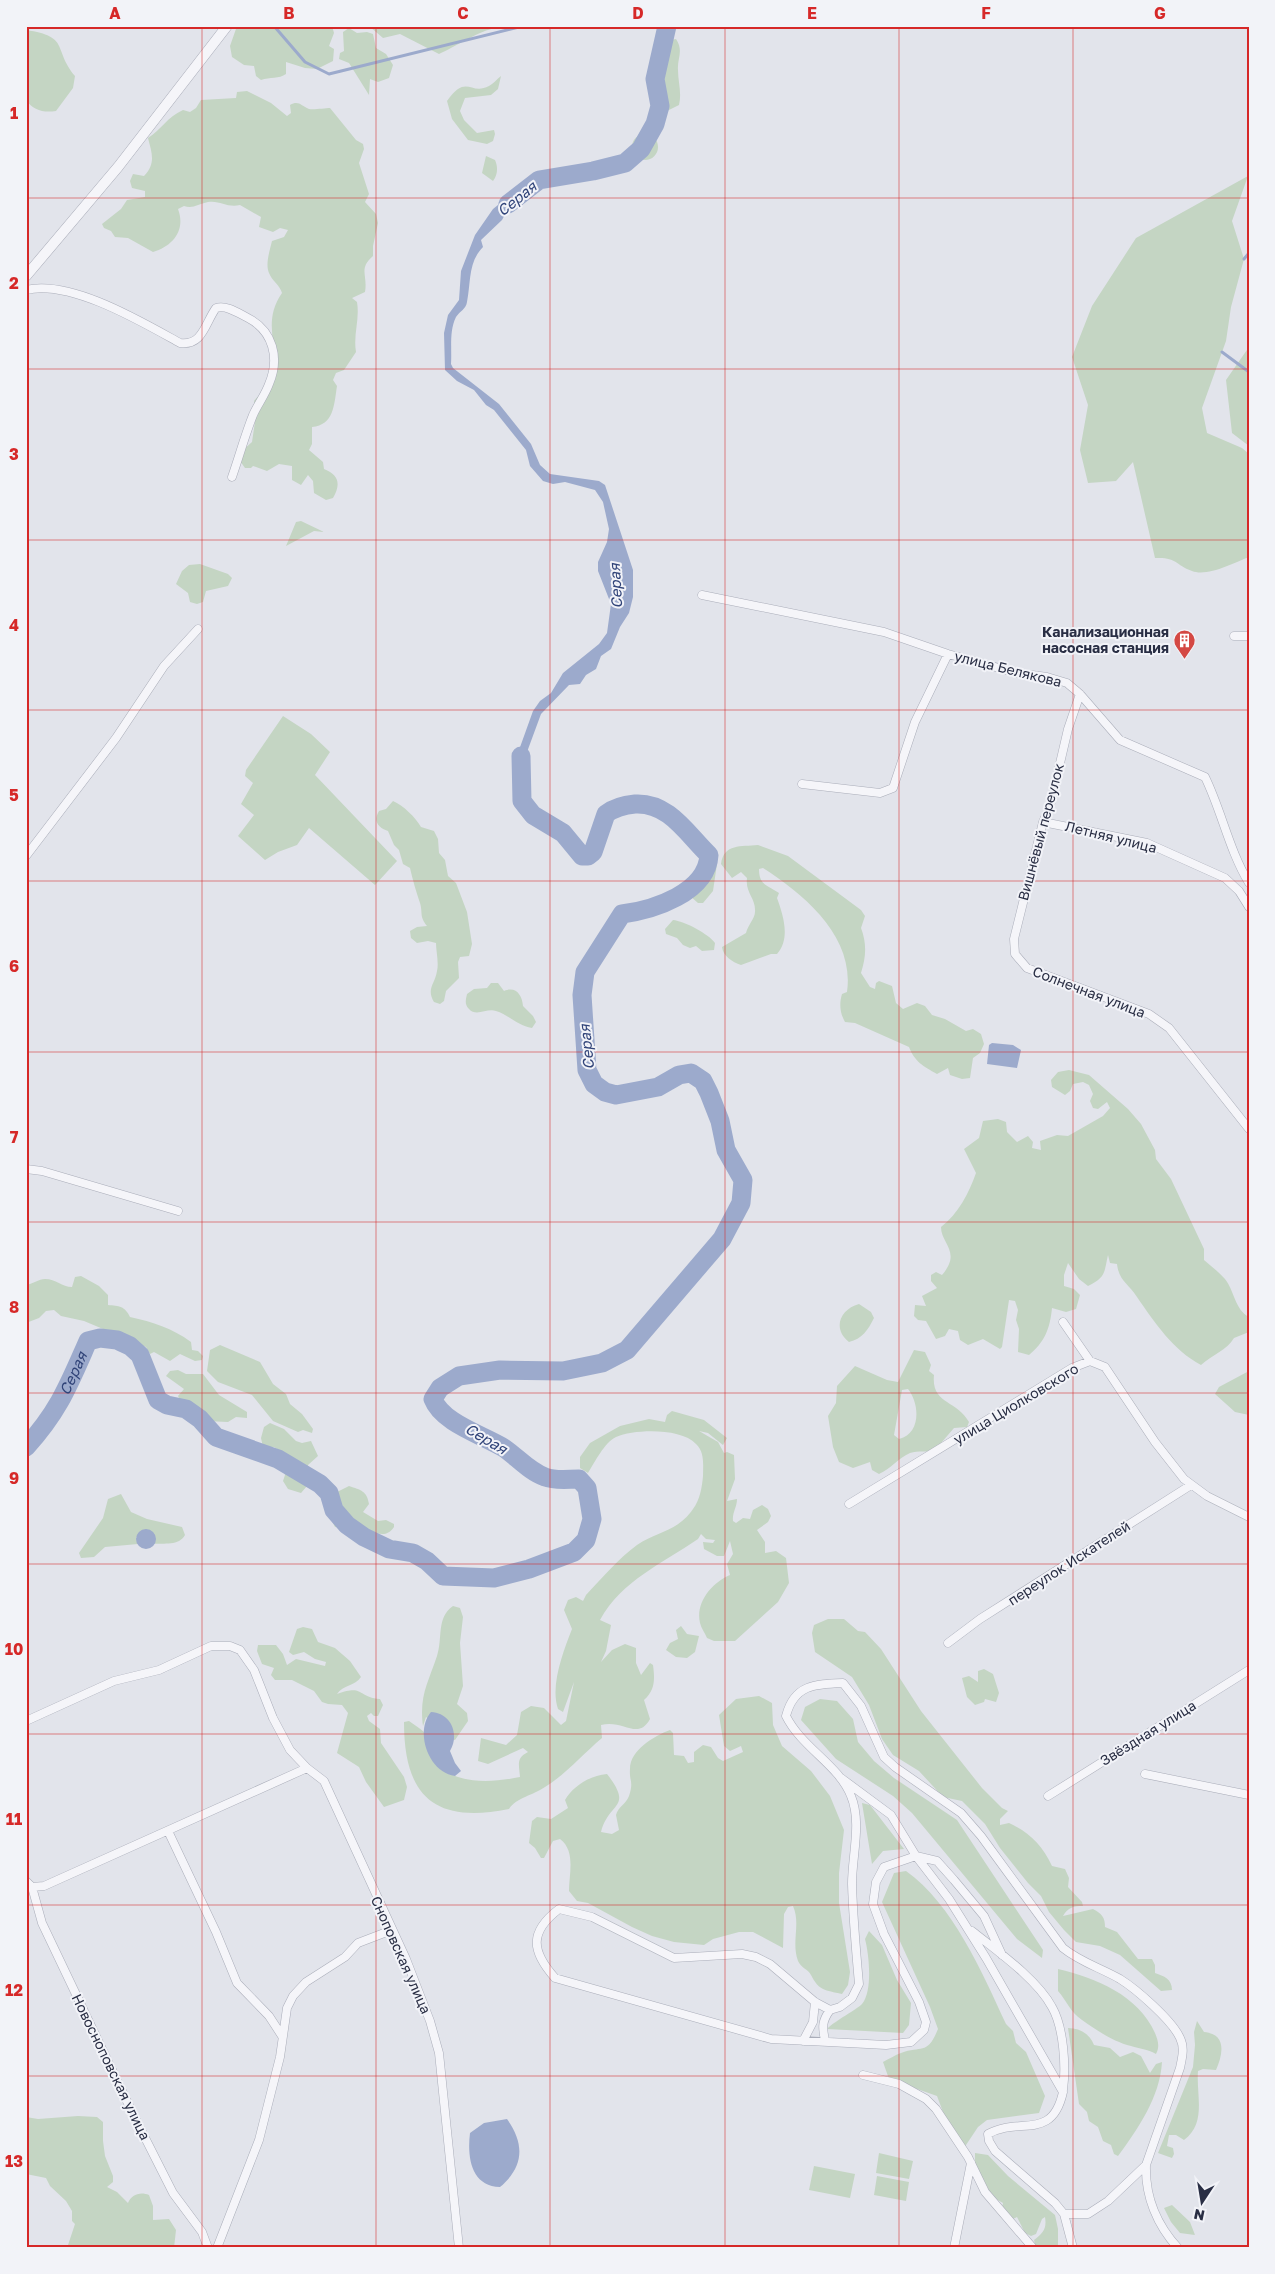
<svg xmlns="http://www.w3.org/2000/svg" width="1275" height="2274" font-family="'Golos Text',sans-serif">
	<rect width="100%" height="100%" fill="#e2e4eb"/>
	<path fill="#c4d5c3" fill-rule="evenodd" d="M237 26H332L334 33 329 46 334 49 333 61 317 69 305 68 286 62V74C279 79 270 77 261 80L256 76 254 66 244 65 232 57 230 46Z
		M369 26H552C534 32 515 26 496 28 480 30 455 47 439 54L400 34 383 38Z
		M349 28 357 33 367 32 373 34 376 48 386 54 393 65 389 78 378 82 370 79 369 95 349 63 339 59 340 53 344 51 343 32Z
		M26 30C71 37 52 48 75 76L73 88 56 111C43 113 33 110 26 100Z
		M676 39C684 51 677 58 678 70 678 82 682 93 679 105L667 111 655 102 653 92 659 84 669 44 671 40Z
		M501 76 498 89 491 95 465 98 460 111 464 120 477 133 494 130 495 134 493 141 487 144 468 140 452 119 447 101C467 73 470 96 489 86 493 84 497 79 501 76Z
		M247 91 271 103 287 116 291 113 290 105C299 100 301 106 309 109 314 110 325 108 330 108L356 140 363 144 364 149 359 163 369 194 365 202 376 214 378 223 373 246V256C358 269 368 275 365 292L352 298 357 302C360 320 353 334 356 352L344 370 336 373 333 380 337 386C334 405 334 425 312 427V444L309 450 323 462 324 469C339 475 341 484 333 498L326 500 314 493 313 481 308 475 301 485 292 480V466L279 464 267 471 253 466 251 468H245L240 461 243 450 252 442 256 415 254 401C260 393 271 388 273 377 280 347 261 323 282 293 280 285 272 281 269 273 265 264 270 250 272 241L284 237 288 230 280 228 273 232 259 227 261 217 240 205C227 208 220 200 208 202 198 204 193 209 184 206L178 209C186 230 173 246 153 252L128 238 115 237 111 231 104 228 102 224 121 209 127 200 145 197V191L132 188 130 181 133 174 144 176C156 163 152 154 148 138 161 130 167 117 183 110L190 112 196 108 201 100 236 98 237 92Z
		M632 147a13 13 0 1 1 26 0a13 13 0 1 1-26 0Z
		M486 156 495 160C498 167 498 174 493 181L482 173Z
		M1248 176 1232 221 1244 259 1231 307 1226 341 1202 408 1207 433 1242 448 1249 454V557C1234 563 1207 577 1192 571 1174 564 1177 557 1155 558L1133 462 1116 481 1088 483 1080 450 1088 405 1072 357 1092 306 1136 238Z
		M1249 347V446L1232 433 1226 380Z
		M301 521 324 532 314 531 286 546 296 522Z
		M200 564 228 574 232 578 228 586 206 591 203 602 197 604 190 602 188 593 176 584 182 571 189 565Z
		M283 716 311 734 330 752 315 775 397 861 375 885 309 828 297 845 278 852 265 860 238 836 254 815 241 804 253 783 245 776 246 770Z
		M393 801C403 805 416 818 421 827L434 831 438 839 439 853 445 860 448 876 456 883 467 912 472 944 469 956 460 957 458 962 459 978 446 991 444 1001 440 1004 434 1002C426 989 435 984 437 971 439 963 436 951 436 943L428 941 417 943 411 938 410 931 417 927 427 926C419 916 423 913 420 903 416 891 413 881 410 868L403 864 399 850 394 845 388 831C378 828 373 821 379 811L386 809Z
		M758 845 788 856 861 910 865 916 861 928C867 944 866 957 861 973L870 987 875 989 876 983 879 981 892 986 896 1003 903 1009 917 1003 925 1006 932 1015 945 1019 966 1031 973 1029 981 1034 984 1044 980 1053 973 1058 970 1078 962 1079 950 1075 948 1068 937 1074C923 1066 915 1062 909 1047L855 1023 845 1022C840 1013 839 1004 842 994L847 992C855 937 805 895 763 868L759 869C759 885 767 885 779 893L777 898C783 915 791 938 777 954H771L741 965C732 962 723 956 722 947L746 933C748 925 755 918 755 912 756 898 745 893 747 878L741 872 732 878 721 864C724 843 741 847 758 845Z
		M707 861 717 864 713 891 703 903H698L690 896 695 889C692 870 697 874 707 861Z
		M673 920C684 921 709 934 715 943L714 950 702 951 696 946 690 948 683 945 677 938 666 934 665 929Z
		M491 983H498L504 991C516 986 522 995 523 1006L533 1016 536 1022 532 1028C518 1026 509 1015 496 1011 487 1008 476 1017 469 1009 464 1004 466 999 467 994L474 989 487 988Z
		M1069 1070 1089 1075 1128 1109 1141 1124 1155 1150 1156 1159 1171 1179 1204 1249V1260C1211 1266 1219 1272 1225 1279 1234 1290 1235 1310 1249 1317V1332L1234 1338C1227 1350 1212 1355 1201 1365 1173 1350 1155 1323 1137 1297 1128 1283 1119 1281 1117 1264L1110 1263 1108 1255C1104 1273 1106 1277 1088 1286L1079 1279 1068 1263 1064 1275V1286L1074 1289 1080 1295 1076 1309 1066 1312 1052 1308C1050 1328 1045 1342 1029 1355L1018 1352 1019 1329 1016 1320 1018 1310 1015 1301 1009 1300 1002 1347 1000 1349 983 1339 968 1345 960 1340 958 1331 949 1329 945 1336 936 1339 926 1321 918 1320 914 1316 915 1305 926 1306 922 1296 937 1288 931 1281V1275L936 1272 942 1275C962 1252 941 1244 941 1227 958 1214 969 1193 976 1173L964 1149 979 1138 983 1121 998 1119 1006 1122 1007 1132 1017 1142 1028 1136 1033 1142 1032 1148 1041 1150 1040 1141 1057 1135 1068 1136 1103 1116 1110 1108 1107 1102 1098 1109 1093 1108 1090 1101 1093 1094 1089 1085 1083 1082 1073 1084 1070 1091 1065 1095 1052 1087 1051 1080 1058 1072Z
		M81 1276 99 1286 108 1295V1305C119 1306 125 1306 130 1317 153 1322 172 1328 191 1342L192 1350 198 1351 203 1356 202 1360 195 1361 180 1354 170 1361 154 1352 150 1354 146 1347 84 1321 61 1316 54 1310 46 1311 39 1318 26 1323V1285C32 1284 39 1279 45 1279 56 1279 62 1287 72 1287L75 1277Z
		M859 1304 871 1312 874 1318C868 1330 862 1339 849 1342 832 1329 840 1309 859 1304Z
		M220 1345 260 1362 273 1384 286 1394 290 1404 302 1414 313 1429 312 1433 303 1430 298 1432 273 1421 252 1395 218 1382 207 1371 210 1350Z
		M914 1350 925 1352 931 1365 929 1371 934 1375C931 1404 957 1400 969 1422L967 1427 954 1428 935 1450C927 1453 918 1450 910 1453 898 1458 891 1469 879 1474L872 1470 870 1462 853 1468 839 1462 833 1447 828 1416 836 1403 837 1386 855 1366 887 1380 898 1382ZM908 1389C920 1404 921 1434 899 1439L894 1435 902 1390Z
		M178 1370 186 1374H203L219 1395 247 1412V1418L236 1417 228 1422 205 1421 197 1414 195 1406 182 1404 178 1396 184 1389 166 1376 170 1371Z
		M1249 1371V1415L1235 1412 1215 1394 1219 1387Z
		M672 1411 704 1420 727 1438 723 1445 708 1433 699 1431 718 1442 724 1453 727 1452 734 1455 735 1479 727 1501 737 1499C737 1507 732 1513 733 1521L736 1523 743 1518 750 1519 753 1510 762 1505 768 1509 771 1516 768 1522 757 1530 765 1542V1553L776 1551 786 1558 789 1583 778 1602 735 1641H714L707 1638C705 1633 701 1628 700 1623 695 1602 713 1582 730 1575L727 1564 733 1554 730 1541 724 1556H717L704 1549 703 1542 713 1543 715 1540 706 1539 701 1534 698 1539C662 1564 622 1580 600 1620L611 1625 606 1651 601 1662 612 1650 625 1644 636 1648V1663L641 1675 650 1663 653 1665C655 1680 655 1690 644 1700L650 1719C638 1741 623 1719 601 1725L602 1738C583 1754 566 1774 545 1787 532 1796 517 1797 509 1809 435 1824 404 1797 404 1722L409 1721C414 1725 420 1728 424 1732 432 1740 433 1755 439 1764 456 1786 496 1782 520 1777 519 1764 516 1758 528 1752L523 1748 488 1764 478 1761 481 1738 506 1745 517 1735 521 1712 531 1706 544 1708 561 1725 566 1721 574 1682 563 1712 558 1709C550 1686 563 1652 572 1629L564 1610 568 1600 576 1597 583 1601 586 1595C602 1578 618 1559 637 1545 658 1531 677 1532 693 1509 700 1500 702 1487 703 1476 703 1466 705 1452 696 1444 681 1428 635 1429 616 1437 604 1443 595 1462 588 1473L580 1468V1457L590 1443 620 1426 649 1419 665 1422 667 1415Z
		M270 1423 284 1429 296 1441 302 1443 311 1441 318 1456 308 1465 309 1474 302 1477 307 1482V1486L301 1493 288 1489 283 1481 285 1475 282 1460 274 1454 277 1449 274 1447H263L261 1438 264 1427Z
		M349 1486C361 1490 367 1491 369 1504L363 1512 378 1521 386 1520 394 1524V1527C386 1538 380 1533 369 1532 365 1532 360 1534 357 1535L346 1528 335 1527 329 1515 332 1510 330 1504 335 1493Z
		M121 1494 131 1512 147 1519 182 1527 185 1535C179 1546 164 1543 153 1544L155 1543 136 1537 138 1544 105 1547 94 1557 81 1558 79 1553 103 1518 108 1499Z
		M453 1606 460 1608 463 1617 460 1643 463 1686 457 1704 467 1713 468 1721 455 1740 451 1739 426 1717 423 1726C419 1696 428 1683 437 1656 443 1638 436 1618 453 1606Z
		M828 1619H844L858 1631 865 1632 881 1649 921 1711 982 1788 1002 1808 1008 1811 1000 1819V1825L1009 1823C1030 1833 1042 1845 1052 1866L1065 1869 1069 1878 1068 1887 1082 1902 1083 1906C1074 1906 1068 1907 1063 1916L1093 1909C1102 1914 1105 1917 1105 1927L1117 1932 1138 1959H1152L1155 1965V1973C1164 1976 1172 1979 1172 1990L1161 1991 1120 1955 1100 1946 1076 1942 1064 1930 1049 1912 1041 1896 1028 1883 1000 1848 985 1824 962 1801 943 1797 919 1771 893 1755 882 1739 869 1705 852 1677 815 1652 812 1633 814 1625Z
		M681 1626 687 1634 699 1636 695 1652 687 1658 676 1657 666 1650 670 1643 678 1639 676 1630Z
		M303 1627 312 1629 318 1642 335 1648 350 1661 361 1677C355 1686 343 1685 337 1694 365 1684 356 1697 380 1699L383 1705 378 1716H374L371 1713 367 1716 369 1721 380 1729 381 1743 404 1777 407 1787 404 1800 384 1807 366 1782 359 1767 337 1753 348 1713 342 1705 328 1704 322 1702 314 1691 292 1680H275L271 1675 274 1668 262 1664 257 1651 258 1645H276L283 1654 287 1665 296 1659 325 1666 326 1662 315 1659 304 1652 293 1655 289 1652 297 1629Z
		M984 1669 993 1674 999 1693 996 1702 985 1699 984 1702 975 1705 967 1697 962 1678 969 1676 978 1682V1671Z
		M759 1696 772 1703 773 1725 782 1746 811 1771 830 1796 844 1830 839 1873V1903L850 1972 848 1985 842 1994C825 1990 819 1991 811 1975 808 1969 801 1968 798 1961 791 1942 801 1924 793 1906L788 1907 784 1914 783 1948 753 1932H739L713 1939 704 1945 674 1942 652 1936 632 1927 588 1903 577 1901 569 1891C569 1874 576 1851 560 1839L553 1841 544 1858H541L535 1848 529 1843 532 1821 537 1817 551 1819 568 1808 565 1800C573 1786 591 1775 607 1774 634 1809 609 1801 601 1832L612 1834 619 1830 616 1815C618 1807 626 1804 629 1796 634 1781 629 1781 630 1769 630 1750 654 1736 670 1730L673 1733 674 1755 684 1756 688 1763 694 1762V1752L703 1745 711 1747 718 1758 723 1761 743 1752 741 1746 730 1751 724 1746 719 1715 736 1699Z
		M820 1699 837 1701 853 1719 858 1742 874 1761 894 1778 957 1820 1043 1950 1042 1958 1017 1939 912 1813 893 1796 836 1759 801 1720 805 1707Z
		M862 1803 870 1805 904 1849 883 1851 872 1864Z
		M906 1871C952 1903 983 1974 1006 2024L1013 2031 1016 2043 1026 2052 1045 2096 1039 2113 987 2120 978 2127 964 2148 946 2120 937 2096 889 2079 883 2062C889 2059 895 2055 901 2053 922 2045 927 2056 938 2029L930 2007 882 1902 894 1873Z
		M869 1931 882 1945 897 1980 911 2003 909 2025 903 2033 827 2029C836 2020 856 2010 862 2004 873 1991 869 1954 865 1939Z
		M1058 1969C1096 1978 1138 1995 1155 2033 1158 2040 1160 2047 1156 2054 1147 2049 1140 2049 1131 2046 1114 2042 1096 2030 1082 2020 1070 2012 1067 2001 1058 1991Z
		M1197 2021 1204 2032C1227 2034 1223 2054 1216 2070L1203 2069 1198 2071C1196 2095 1207 2123 1184 2140L1176 2135H1169L1167 2146 1173 2148 1174 2154 1172 2158 1158 2153 1193 2067 1195 2045 1194 2032Z
		M1068 2028C1080 2028 1090 2034 1094 2045L1110 2048 1120 2057 1133 2052 1141 2056 1150 2073 1156 2064 1162 2062C1160 2097 1138 2129 1118 2156L1114 2154 1111 2145 1103 2141 1098 2127 1089 2121 1087 2112 1079 2104Z
		M78 2116 97 2117 103 2122V2141L105 2156 113 2176V2182L107 2187 117 2192 128 2203C131 2195 140 2191 149 2195L153 2206V2220L169 2219 176 2230 174 2248H67L75 2224 72 2221V2211L66 2201 50 2186 46 2178 26 2174V2117L38 2119Z
		M879 2153 913 2161 909 2179 876 2173Z
		M975 2153 988 2155 1008 2176 1055 2215 1058 2229V2247L1036 2248 1034 2240C1043 2233 1047 2229 1045 2217L1042 2219 1036 2234 1031 2236 1025 2233 1017 2217 1011 2220 1001 2212 1003 2203 994 2198 975 2172Z
		M814 2166 855 2174 850 2198 809 2190Z
		M877 2176 909 2182 906 2201 874 2195Z
		M1172 2205 1190 2222 1195 2235 1180 2233 1171 2222 1164 2208Z"/>
	<path fill="#9caacc" d="M525 183 531 191 509 207 502 220 481 240 483 247C468 262 471 282 467 302 466 309 460 311 456 317 449 331 452 349 451 364L453 368 499 404 531 444 540 465 550 474 599 481 605 485 633 570V597L629 613 620 627 611 649 601 656 596 669 586 675 580 684 569 685 541 714 527 752V781L518 780 519 750 533 711 540 701 551 693 563 673 599 644 607 633 611 604 598 571V562L607 542 609 529 603 502 595 490 565 482 553 484 543 481 530 466 526 450 494 410 486 405 474 390 457 381 445 370 444 333 448 315 459 300 461 271 475 235 493 209Z
		M992 1043 1013 1045 1021 1050 1017 1068 987 1064 989 1045Z
		M136 1539a10 10 0 1 1 20 0a10 10 0 1 1-20 0Z
		M431 1712C451 1713 460 1734 450 1751L455 1763 461 1771 455 1776C429 1773 414 1732 431 1712Z
		M507 2119C525 2144 524 2167 500 2187 471 2186 467 2157 470 2133L484 2123Z"/>
	<g fill="none" stroke-linecap="round" stroke-linejoin="round">
		<path stroke="#9caacc" stroke-width="3" d="M274 26 305 62 329 74 523 26
			M1244 259 1249 253
			M1222 352 1249 372"/>
		<g stroke="#9caacc" stroke-width="19">
			<path d="M508 204 539 180 593 171 625 163 641 149 655 124 660 106 655 79 667 26"/>
			<path id="s1" d="M26 1447C59 1411 69 1384 88 1341L100 1338 117 1340 130 1346 140 1355 158 1400 167 1405 186 1409 200 1419 216 1437 278 1459 320 1484 329 1493 334 1510 347 1525 364 1537 389 1549 413 1553 427 1561 443 1576 494 1578 529 1569 574 1552 586 1540 592 1519 587 1488 579 1479C568 1479 555 1481 545 1477 530 1472 517 1457 504 1448 483 1435 442 1423 433 1399L440 1388 459 1376 500 1370 563 1371 602 1363 627 1350 722 1239 741 1203 743 1180 726 1150 720 1121 709 1093 703 1081 691 1073 679 1075 658 1087 616 1095 605 1092 594 1084 587 1070 582 995 585 972 622 914C653 910 707 893 709 855 687 834 669 802 635 804 624 805 615 807 606 814L593 852 588 856H582L563 833 533 815 522 801 521 756"/>
		</g>
		<defs>
			<path id="minor" d="M26 290C70 279 142 322 180 343 203 346 205 323 216 308 227 305 238 313 248 318 273 331 280 358 269 384 265 395 258 404 253 415 245 435 239 457 232 477
				M702 595 884 632 948 654 1017 673 1047 677 1067 683 1080 694 1120 740 1205 777C1222 812 1229 850 1249 883
				M1234 636H1249
				M1080 694 1068 729 1050 806 1043 822 1014 939 1015 954 1027 968 1149 1014 1169 1028 1249 1129
				M802 784 880 793 893 788 915 722 948 654
				M1043 822 1147 843 1225 878 1239 891 1249 907
				M26 856 116 738 164 666 198 629
				M26 1169 42 1171 178 1211
				M1063 1322 1090 1361
				M849 1504 1072 1368 1090 1361 1105 1367 1155 1442 1184 1479 1207 1496 1249 1517
				M948 1643 980 1619 1191 1485
				M26 1721 114 1681 159 1670 211 1646H230L240 1650 254 1670 273 1718 290 1750 307 1768 44 1886 32 1887
				M307 1768 324 1781 406 1959 430 2021 439 2053 459 2248
				M1145 1774 1249 1795
				M841 1778 891 1815 916 1856 937 1861 954 1880 984 1916 1002 1955
				M1048 1796 1249 1670
				M168 1831 216 1932 237 1983 269 2016 282 2036
				M26 1881 32 1887 42 1923 134 2116 173 2193 202 2232 208 2248
				M972 1931C997 1951 1037 1979 1052 2007 1064 2028 1066 2067 1063 2090
				M825 2040C822 2027 822 2021 830 2010
				M803 2041 813 2022 815 2002
				M863 2075 899 2084 926 2099 936 2109 968 2157 985 2192 1033 2248
				M1064 2214H1088L1108 2201 1146 2165
				M217 2248 259 2140 280 2057 287 2008 293 1996 306 1982 345 1957 358 1943 392 1930
				M954 2248 971 2163
				M1073 2248 1064 2214 1055 2203 995 2151 989 2141 988 2134C1019 2116 1052 2142 1063 2092L986 1958 949 1899 916 1856 884 1867 876 1882 873 1904 884 1934 919 2002 926 2022 924 2030 911 2042 886 2045 771 2039 555 1978C531 1951 529 1932 559 1909L592 1917 674 1958 742 1954 756 1957 770 1964 815 2002 830 2010 840 2007 852 1998 859 1984C856 1951 853 1917 852 1884 852 1856 862 1822 851 1796 839 1765 802 1748 786 1716 794 1685 814 1684 843 1683L861 1706 884 1757 895 1767 961 1813 981 1836 1063 1948C1080 1962 1101 1968 1120 1979 1136 1989 1172 2020 1180 2038 1185 2048 1182 2058 1180 2068L1146 2165C1145 2196 1157 2225 1178 2248"/>
			<path id="tertiary" d="M26 276 118 167 227 26"/>
		</defs>
		<use href="#minor" stroke="#aaadb9" stroke-width="9"/>
		<use href="#tertiary" stroke="#aaadb9" stroke-width="11"/>
		<use href="#minor" stroke="#f5f5f9" stroke-width="8"/>
		<use href="#tertiary" stroke="#f5f5f9" stroke-width="10"/>
	</g>
	<path fill="none" stroke="#d62828" stroke-width="1" stroke-opacity="0.55" d="M202 26V2248M376 26V2248M550 26V2248M725 26V2248M899 26V2248M1073 26V2248M26 198H1249M26 369H1249M26 540H1249M26 710H1249M26 881H1249M26 1052H1249M26 1222H1249M26 1393H1249M26 1564H1249M26 1734H1249M26 1905H1249M26 2076H1249"/>
	<defs>
		<symbol id="building-pin" viewBox="-11 -11 22 30"><path d="M0 17L-7.5 6A9.5 9.5 0 1 1 7.5 6Z" fill="#d44843" stroke="#f2f3f8"/><path d="M-4-6H4V6H1V3H-1V6H-4ZM-2.5-4.3h1.7v1.8h-1.7ZM.8-4.3h1.7v1.8H.8ZM-2.5-1h1.7V.8h-1.7ZM.8-1h1.7V.8H.8Z" fill="#fff"/></symbol>
	</defs>
	<g fill-rule="evenodd">
		<use href="#building-pin" x="1172" y="628" width="25" height="34"/>
	</g>
	<g text-anchor="middle" stroke-width="4" stroke-linejoin="round" paint-order="stroke">
		<g font-size="14" font-weight="bold" fill="#292e44" stroke="#f2f3f8" text-anchor="end">
			<text x="1169" y="637">Канализационная<tspan x="1169" dy="16">насосная станция</tspan></text>
		</g>
		<g font-size="14" fill="#292e44" stroke="#f2f3f8">
			<text transform="translate(1008 669) rotate(14)" y="5">улица Белякова</text>
			<text transform="translate(1041 832) rotate(-75)" y="5">Вишнёвый переулок</text>
			<text transform="translate(1111 837) rotate(14)" y="5">Летняя улица</text>
			<text transform="translate(1089 992) rotate(21)" y="5">Солнечная улица</text>
			<text transform="translate(1016 1404) rotate(-31)" y="5">улица Циолковского</text>
			<text transform="translate(1069 1563) rotate(-33)" y="5">переулок Искателей</text>
			<text transform="translate(1148 1733) rotate(-32)" y="5">Звёздная улица</text>
			<text transform="translate(401 1955) rotate(66)" y="5">Сноповская улица</text>
			<text transform="translate(111 2067) rotate(64)" y="5">Новосноповская улица</text>
		</g>
		<g font-size="15" font-style="italic" fill="#314479" stroke="#f2f3f8">
			<text transform="translate(517 199) rotate(-39)" y="5">Серая</text>
			<text transform="translate(616 586) rotate(-93)" y="5">Серая</text>
			<text transform="translate(587 1047) rotate(-96)" y="5">Серая</text>
			<text dy="5" stroke="none"><textPath href="#s1" startOffset="88">Серая</textPath></text>
			<text transform="translate(486 1439) rotate(31)" y="5">Серая</text>
		</g>
	</g>
	<rect width="1275" height="2274" fill="none" stroke="#f2f3f8" stroke-width="55"/>
	<g transform="translate(1202 2202) rotate(192)" stroke="#f2f3f8" stroke-width="4" paint-order="stroke">
	<path d="M0-4L9 19L0 12L-9 19Z" fill="#292e44"/>
	<text y="-8" font-size="14" font-weight="bold" text-anchor="middle" fill="#292e44">N</text>
	</g>
	<rect x="28" y="28" width="1220" height="2218" fill="none" stroke="#d62828" stroke-width="2"/>
	<g font-size="16" text-anchor="middle" font-weight="bold" fill="#d62828">
		<text x="115" y="19">A</text>
		<text x="289" y="19">B</text>
		<text x="463" y="19">C</text>
		<text x="638" y="19">D</text>
		<text x="812" y="19">E</text>
		<text x="986" y="19">F</text>
		<text x="1160" y="19">G</text>
		<text x="14" y="119">1</text>
		<text x="14" y="289">2</text>
		<text x="14" y="460">3</text>
		<text x="14" y="631">4</text>
		<text x="14" y="801">5</text>
		<text x="14" y="972">6</text>
		<text x="14" y="1143">7</text>
		<text x="14" y="1313">8</text>
		<text x="14" y="1484">9</text>
		<text x="14" y="1655">10</text>
		<text x="14" y="1825">11</text>
		<text x="14" y="1996">12</text>
		<text x="14" y="2167">13</text>
	</g>
</svg>
